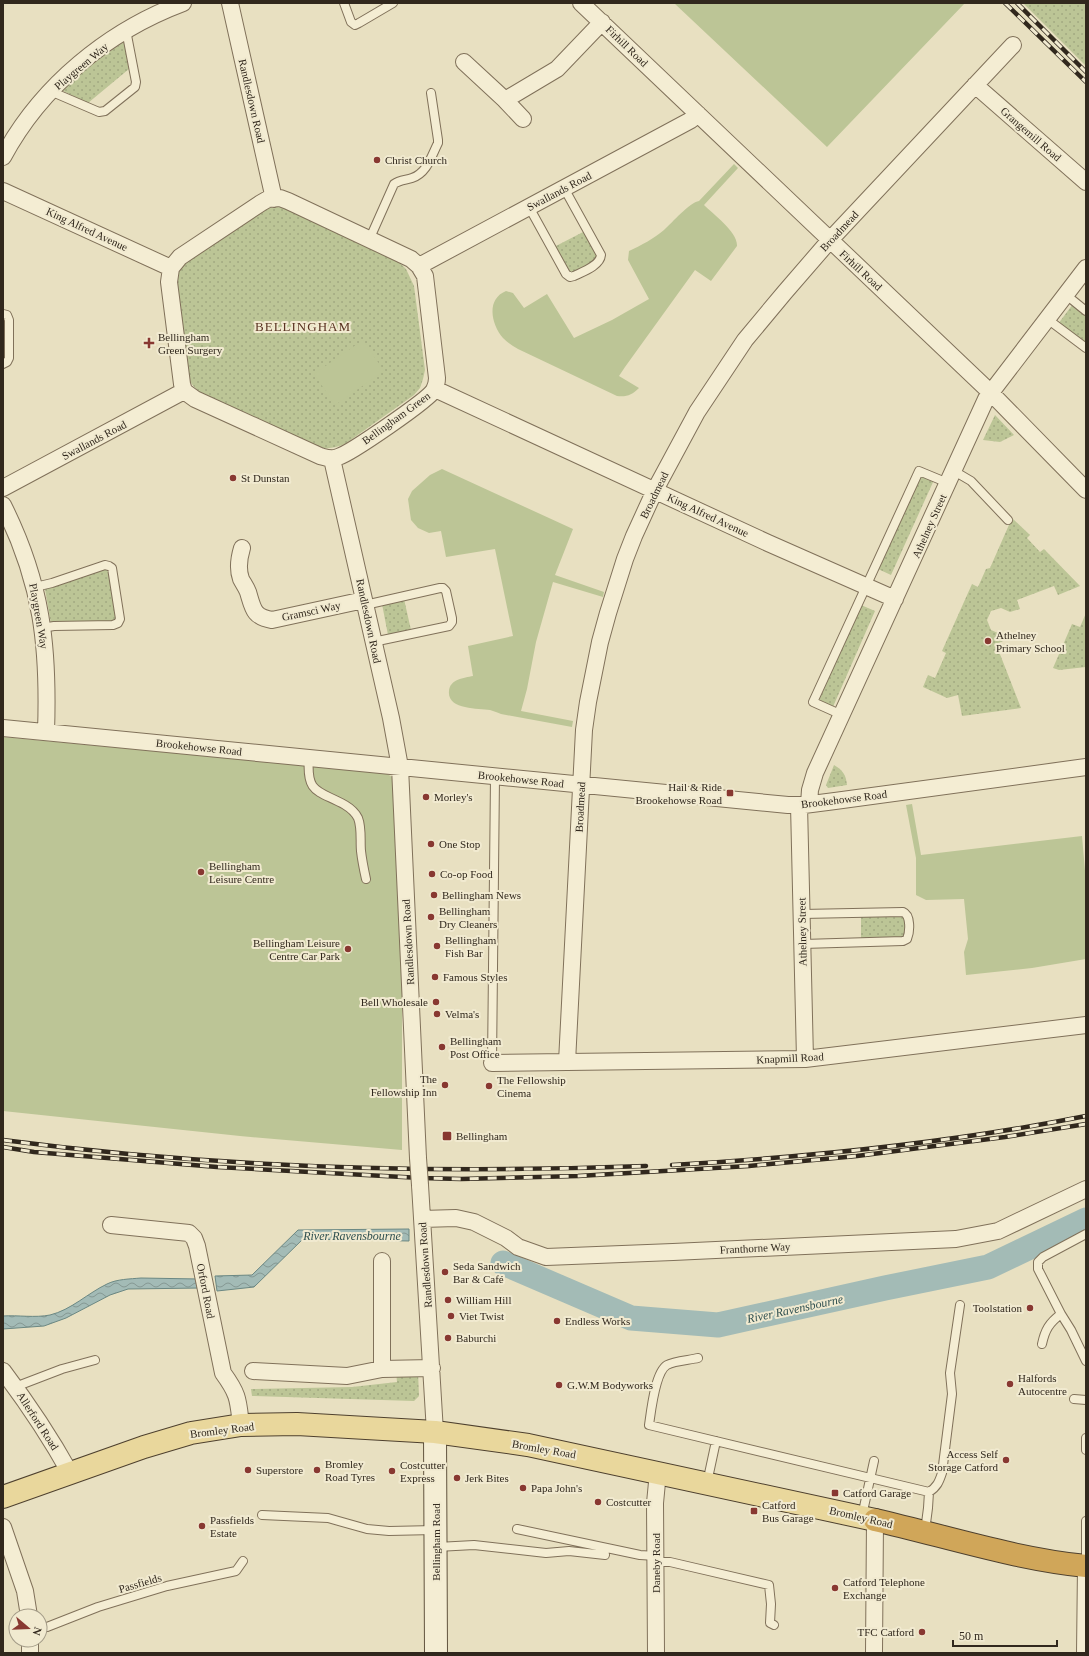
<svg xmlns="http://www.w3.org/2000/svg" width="1089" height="1656" font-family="Georgia,serif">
	<defs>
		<pattern id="grass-dots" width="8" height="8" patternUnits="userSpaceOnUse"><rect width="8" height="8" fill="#bcc596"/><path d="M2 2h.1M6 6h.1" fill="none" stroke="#a2a981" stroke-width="1.8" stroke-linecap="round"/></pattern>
		<pattern id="water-waves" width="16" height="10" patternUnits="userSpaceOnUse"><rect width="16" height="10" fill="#a3bbb6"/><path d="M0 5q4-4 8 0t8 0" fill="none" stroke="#859893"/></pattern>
	</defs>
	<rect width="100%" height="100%" fill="#e8e0c1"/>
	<path fill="url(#grass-dots)" d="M1023 3H1086V66Z
		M124 42 129 69 88 103 61 90 94 62Z
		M277 207 288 209 387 255 400 263 406 269 414 286 425 370 423 379 420 388 414 395 345 444C334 448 327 450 316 446L205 395C196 390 192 386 188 377L177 278 179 272 183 265 258 214 268 208Z
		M585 231 597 255 596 261 574 273 567 272 554 247Z
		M1073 304 1086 314V343L1085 344 1058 324Z
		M995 415 1014 435 1000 442 983 440Z
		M920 475 934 480 891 575 878 569Z
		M1012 518 1030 535 1027 538 1040 552 1044 549 1080 586 1058 595 1054 586 1017 600 1020 609 1010 612 1001 608 991 611 987 620 991 630 1000 634 1003 641 996 644 1021 708 962 716 958 695 947 698 923 687 928 675 935 678 946 653 942 651 972 584 978 587 986 569 990 568Z
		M104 567 110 571 117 617 113 622 51 624 45 589Z
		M404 599 411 630 388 635 382 604Z
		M861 605 875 611 832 709 818 702Z
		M1086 613V667L1059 670 1053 668 1072 624 1080 627Z
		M834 765C843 770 846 775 847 785L828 788 826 785Z
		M902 914 906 918 907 934 902 938 861 939V915Z
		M396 1371 418 1372 419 1396 414 1401 252 1396 251 1389 352 1387 397 1382Z"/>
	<path fill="#bcc596" d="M674 3H965L827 147Z
		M734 164 738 168 704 205C713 214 738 232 737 246L711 281 695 270 625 367 619 376 639 388C632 395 627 397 617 396L518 349C513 346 508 343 503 338 491 324 486 299 506 291L513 293 524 308 547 294 574 338 612 320 649 299 628 260 629 251C642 245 653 239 664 230 672 223 690 202 699 201Z
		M363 340 384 371 335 405 314 374Z
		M442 469 573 529 555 575 604 592 603 597 553 582 536 642 527 689 521 711 573 721 572 727 501 714C498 713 494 711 490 710 478 708 447 710 449 691 450 679 464 678 473 676L468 646 513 636 495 549 446 557 441 531 429 533 418 528 411 520 408 499 412 491 430 475Z
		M3 737 386 773 392 777 395 786 402 959V1150L240 1136 3 1111Z
		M912 804 921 855 1082 836 1086 882V959L1032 968 966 975 964 952 968 939 964 899 926 900 916 895V858L906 805Z"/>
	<path fill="url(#water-waves)" stroke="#6b8883" d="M409 1229V1241L303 1239 254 1287 217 1291 215 1276 252 1275 298 1230Z
		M141 1278 199 1279 201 1288 128 1289 110 1295 66 1318 44 1326 3 1329V1316C18 1315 35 1318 50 1315 71 1310 88 1293 107 1284 117 1279 130 1279 141 1278Z"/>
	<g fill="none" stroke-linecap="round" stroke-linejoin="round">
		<path stroke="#a3bbb6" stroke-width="25" d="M503 1263 631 1318 718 1325 885 1288 988 1267 1086 1220"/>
		<defs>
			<path id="lane" d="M344 3 351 22 355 25 359 23 393 3
				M50 91 99 112 105 111 135 87 136 82 126 30
				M529 207 566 274 570 277 574 276C582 272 600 266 601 255L564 188
				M370 238 394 184C399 180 406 180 412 178 427 173 431 157 438 143V140L431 93
				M1065 294 1086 311
				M3 314 7 315 9 320V358L7 362 3 364
				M1046 318 1086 348
				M954 471 971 481 1008 520
				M35 587 52 583 105 565 109 566 112 568 120 619 118 623 113 625 54 626 42 628
				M365 605 440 588H443L446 591 452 618V622L449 626 373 642
				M842 715 813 702 919 471 948 483
				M309 758C306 794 318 790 345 805 350 808 355 812 358 818 362 828 360 841 361 851 362 860 364 870 366 879
				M802 914 903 912C911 915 910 932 907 939L903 941 803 944
				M492 1063 495 777
				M1061 1314 1038 1269V1262L1043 1257 1086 1234
				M1042 1344C1045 1330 1049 1323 1061 1314L1071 1330 1086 1361
				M698 1358C690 1360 674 1361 667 1365 655 1372 651 1412 649 1425L929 1492 928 1508 925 1531
				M15 1387 62 1369 95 1360
				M1074 1399 1086 1400
				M1086 1438V1450
				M707 1483 716 1441
				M929 1492C937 1487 939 1482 942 1473L952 1394 950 1373 960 1305
				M262 1515 328 1518 367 1529 389 1531 435 1530
				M862 1516 874 1461
				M517 1529 640 1555 656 1556
				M437 1547 474 1545 546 1553 569 1551 605 1555
				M656 1562H670L769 1585 771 1604 770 1623 774 1625
				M1086 1566V1521
				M40 1628 47 1627 98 1607 167 1586 236 1571 243 1561"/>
			<path id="street" d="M230 3 274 199
				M581 3 990 392 1086 490
				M464 62 505 100 523 119
				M975 85 1086 182
				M505 100 557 69 602 22
				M3 157C41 86 108 31 183 3
				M3 191 171 268
				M280 198 288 201 411 259 419 266 425 276 437 378C437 382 436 386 434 390 428 400 351 453 338 457 332 460 327 458 320 456L195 399 184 391 182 384 169 282 171 268 180 257 261 203 268 199Z
				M419 266 691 120 698 114
				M435 389 768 543 895 599
				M332 459 391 718 400 767 418 1158
				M3 488 184 391
				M3 505C42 583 49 646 46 732
				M242 548C239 558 237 568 241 579 243 583 246 587 248 592 253 608 253 617 272 620L364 600
				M3 728 788 805H804L835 801 1086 767
				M809 804 810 790 815 773 986 399 1086 268
				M799 805 805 1059
				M567 1062 584 730 588 702 600 642 608 613 625 559 634 536 655 490 697 412 745 340 785 292 830 240 1013 45
				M492 1063 805 1059 1086 1025
				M420 1185 435 1432
				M422 1219 456 1218 474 1222 506 1238 518 1247 546 1257 673 1252 956 1239 998 1231 1086 1189
				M111 1225 189 1233 194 1238 197 1246 223 1373C239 1395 238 1400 241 1425
				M382 1261V1369
				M3 1371C28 1404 50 1437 70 1473
				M253 1371 347 1376 382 1369 432 1368
				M3 1527 25 1591 29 1616
				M30 1640V1653
				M656 1653 655 1503 658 1472
				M874 1653 875 1520
				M1085 1653 1086 1566"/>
			<path id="secondary" d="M435 1432 436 1653"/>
			<path id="primary" d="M3 1497 144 1447 191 1433 241 1425 297 1424 435 1432 528 1445 875 1520"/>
			<path id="highway" d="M875 1520C945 1536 1015 1559 1086 1566"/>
		</defs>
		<use href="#lane" stroke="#80715a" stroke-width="10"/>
		<use href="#street" stroke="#80715a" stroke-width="18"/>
		<use href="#secondary" stroke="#61533e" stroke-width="24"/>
		<use href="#primary" stroke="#4e402e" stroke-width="24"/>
		<use href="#highway" stroke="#4e402e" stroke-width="24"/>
		<use href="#lane" stroke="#f4edd3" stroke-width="8"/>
		<use href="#street" stroke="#f4edd3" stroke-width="16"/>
		<use href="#secondary" stroke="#f4edd3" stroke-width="22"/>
		<use href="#primary" stroke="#e9d79c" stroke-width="22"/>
		<use href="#highway" stroke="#d0a659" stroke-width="22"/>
		<defs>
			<path id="rail" d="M1005 3 1086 82
				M1017 3 1086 72
				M3 1140C216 1168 432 1174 646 1166
				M3 1147 34 1152 217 1167 421 1178 461 1179 578 1176 749 1166 857 1156 1005 1137 1086 1124
				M672 1165C810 1157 950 1143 1086 1116"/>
		</defs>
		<use href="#rail" stroke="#31281d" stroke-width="4.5"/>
		<use href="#rail" stroke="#f1ead0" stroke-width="3" stroke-dasharray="9" stroke-linecap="butt"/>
		<defs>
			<path id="street-bridge" d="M418 1158 420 1185"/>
		</defs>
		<use href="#street-bridge" stroke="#80715a" stroke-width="18" stroke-linecap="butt"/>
		<use href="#street-bridge" stroke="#f4edd3" stroke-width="16"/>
	</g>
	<g fill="#883831" stroke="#f1ead0" stroke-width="1.5">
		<circle cx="377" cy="160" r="4"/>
		<path d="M147 337h4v4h4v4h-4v4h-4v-4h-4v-4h4z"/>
		<circle cx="233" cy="478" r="4"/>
		<circle cx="988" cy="641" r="4"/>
		<rect x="726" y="789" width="8" height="8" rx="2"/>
		<circle cx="426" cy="797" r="4"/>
		<circle cx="431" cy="844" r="4"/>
		<circle cx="201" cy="872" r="4"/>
		<circle cx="432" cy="874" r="4"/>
		<circle cx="434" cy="895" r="4"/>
		<circle cx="431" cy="917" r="4"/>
		<circle cx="437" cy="946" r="4"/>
		<circle cx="348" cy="949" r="4"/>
		<circle cx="435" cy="977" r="4"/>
		<circle cx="436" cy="1002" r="4"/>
		<circle cx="437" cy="1014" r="4"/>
		<circle cx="442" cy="1047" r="4"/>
		<circle cx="445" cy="1085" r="4"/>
		<circle cx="489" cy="1086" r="4"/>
		<rect x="442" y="1131" width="10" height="10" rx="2"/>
		<circle cx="445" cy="1272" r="4"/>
		<circle cx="448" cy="1300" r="4"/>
		<circle cx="1030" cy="1308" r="4"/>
		<circle cx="451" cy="1316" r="4"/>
		<circle cx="557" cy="1321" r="4"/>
		<circle cx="448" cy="1338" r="4"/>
		<circle cx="1010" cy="1384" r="4"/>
		<circle cx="559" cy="1385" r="4"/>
		<circle cx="1006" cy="1460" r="4"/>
		<circle cx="248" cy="1470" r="4"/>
		<circle cx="317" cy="1470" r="4"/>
		<circle cx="392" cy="1471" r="4"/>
		<circle cx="457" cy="1478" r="4"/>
		<circle cx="523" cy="1488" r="4"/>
		<rect x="831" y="1489" width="8" height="8" rx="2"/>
		<circle cx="598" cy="1502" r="4"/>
		<rect x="750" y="1507" width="8" height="8" rx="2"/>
		<circle cx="202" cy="1526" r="4"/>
		<circle cx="835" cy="1588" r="4"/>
		<circle cx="922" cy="1632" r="4"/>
	</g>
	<g text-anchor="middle" stroke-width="4" stroke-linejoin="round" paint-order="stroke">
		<g font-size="11" fill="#31281d" stroke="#f1ead0">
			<text transform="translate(627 46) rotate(44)" y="4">Firhill Road</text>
			<text transform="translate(81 66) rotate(-40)" y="4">Playgreen Way</text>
			<text transform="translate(252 101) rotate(77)" y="4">Randlesdown Road</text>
			<text transform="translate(1031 134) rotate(41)" y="4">Grangemill Road</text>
			<text transform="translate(559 191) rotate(-28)" y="4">Swallands Road</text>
			<text transform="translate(87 229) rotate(25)" y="4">King Alfred Avenue</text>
			<text transform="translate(839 231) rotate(-47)" y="4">Broadmead</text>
			<text transform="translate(861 270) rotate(43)" y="4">Firhill Road</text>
			<text transform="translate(396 418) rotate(-36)" y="4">Bellingham Green</text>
			<text transform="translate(94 440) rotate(-28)" y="4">Swallands Road</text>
			<text transform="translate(654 495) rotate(-64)" y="4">Broadmead</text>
			<text transform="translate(708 515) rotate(25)" y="4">King Alfred Avenue</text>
			<text transform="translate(929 526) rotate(-66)" y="4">Athelney Street</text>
			<text transform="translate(311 611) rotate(-12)" y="4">Gramsci Way</text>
			<text transform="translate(39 616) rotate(80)" y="4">Playgreen Way</text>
			<text transform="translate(369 621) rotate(78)" y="4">Randlesdown Road</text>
			<text transform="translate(199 747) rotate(6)" y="4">Brookehowse Road</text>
			<text transform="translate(521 779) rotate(6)" y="4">Brookehowse Road</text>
			<text transform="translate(844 799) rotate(-7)" y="4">Brookehowse Road</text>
			<text transform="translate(580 807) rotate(-87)" y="4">Broadmead</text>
			<text transform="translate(802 932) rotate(-91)" y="4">Athelney Street</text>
			<text transform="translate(408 942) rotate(-93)" y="4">Randlesdown Road</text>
			<text transform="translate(790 1058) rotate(-3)" y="4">Knapmill Road</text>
			<text transform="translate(755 1248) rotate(-3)" y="4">Franthorne Way</text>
			<text transform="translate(425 1265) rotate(-94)" y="4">Randlesdown Road</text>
			<text transform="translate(206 1291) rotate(79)" y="4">Orford Road</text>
			<text transform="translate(38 1421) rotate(57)" y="4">Allerford Road</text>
			<text transform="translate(222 1430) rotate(-7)" y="4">Bromley Road</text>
			<text transform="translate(544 1449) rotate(10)" y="4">Bromley Road</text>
			<text transform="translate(861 1517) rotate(13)" y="4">Bromley Road</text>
			<text transform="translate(436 1542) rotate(-90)" y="4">Bellingham Road</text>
			<text transform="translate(656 1563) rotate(-90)" y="4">Daneby Road</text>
			<text transform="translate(140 1583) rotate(-16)" y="4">Passfields</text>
		</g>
		<g font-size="11" fill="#31281d" stroke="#f1ead0" text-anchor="start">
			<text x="385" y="164">Christ Church</text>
			<text x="158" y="341">Bellingham<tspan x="158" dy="13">Green Surgery</tspan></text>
			<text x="241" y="482">St Dunstan</text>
			<text x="996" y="639">Athelney<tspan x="996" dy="13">Primary School</tspan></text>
			<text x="722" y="791" text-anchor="end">Hail &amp; Ride<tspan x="722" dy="13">Brookehowse Road</tspan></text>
			<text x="434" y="801">Morley's</text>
			<text x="439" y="848">One Stop</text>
			<text x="209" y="870">Bellingham<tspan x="209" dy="13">Leisure Centre</tspan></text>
			<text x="440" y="878">Co-op Food</text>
			<text x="442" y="899">Bellingham News</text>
			<text x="439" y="915">Bellingham<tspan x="439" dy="13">Dry Cleaners</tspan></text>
			<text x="445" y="944">Bellingham<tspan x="445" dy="13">Fish Bar</tspan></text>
			<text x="340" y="947" text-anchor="end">Bellingham Leisure<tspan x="340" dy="13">Centre Car Park</tspan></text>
			<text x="443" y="981">Famous Styles</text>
			<text x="428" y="1006" text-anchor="end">Bell Wholesale</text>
			<text x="445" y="1018">Velma's</text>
			<text x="450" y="1045">Bellingham<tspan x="450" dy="13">Post Office</tspan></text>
			<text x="437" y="1083" text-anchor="end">The<tspan x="437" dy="13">Fellowship Inn</tspan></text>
			<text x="497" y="1084">The Fellowship<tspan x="497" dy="13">Cinema</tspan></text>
			<text x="456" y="1140">Bellingham</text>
			<text x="453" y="1270">Seda Sandwich<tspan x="453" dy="13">Bar &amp; Café</tspan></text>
			<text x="456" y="1304">William Hill</text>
			<text x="1022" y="1312" text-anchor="end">Toolstation</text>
			<text x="459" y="1320">Viet Twist</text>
			<text x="565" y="1325">Endless Works</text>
			<text x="456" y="1342">Baburchi</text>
			<text x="1018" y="1382">Halfords<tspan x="1018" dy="13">Autocentre</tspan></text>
			<text x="567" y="1389">G.W.M Bodyworks</text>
			<text x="998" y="1458" text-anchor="end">Access Self<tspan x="998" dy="13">Storage Catford</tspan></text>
			<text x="325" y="1468">Bromley<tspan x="325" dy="13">Road Tyres</tspan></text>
			<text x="400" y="1469">Costcutter<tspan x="400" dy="13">Express</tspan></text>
			<text x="256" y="1474">Superstore</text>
			<text x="465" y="1482">Jerk Bites</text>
			<text x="531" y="1492">Papa John's</text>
			<text x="843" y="1497">Catford Garage</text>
			<text x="606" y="1506">Costcutter</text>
			<text x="762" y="1509">Catford<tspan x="762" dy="13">Bus Garage</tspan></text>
			<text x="210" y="1524">Passfields<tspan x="210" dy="13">Estate</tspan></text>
			<text x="843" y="1586">Catford Telephone<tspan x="843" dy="13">Exchange</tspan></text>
			<text x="914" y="1636" text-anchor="end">TFC Catford</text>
		</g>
		<g font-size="12" font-style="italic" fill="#2e4f4f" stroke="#f1ead0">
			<text x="352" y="1240">River Ravensbourne</text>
			<text transform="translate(795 1309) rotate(-12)" y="4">River Ravensbourne</text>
		</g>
		<g font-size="13" letter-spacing="1" fill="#593221" stroke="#f1ead0">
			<text x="303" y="331">BELLINGHAM</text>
		</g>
	</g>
	<rect width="1089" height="1656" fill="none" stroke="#31281d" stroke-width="8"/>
	<g transform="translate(28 1628) rotate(109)"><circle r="19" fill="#f1ead0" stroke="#a49c88"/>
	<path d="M0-3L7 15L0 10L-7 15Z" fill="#883831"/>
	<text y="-6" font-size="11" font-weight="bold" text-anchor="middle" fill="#31281d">N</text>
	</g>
	<path d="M953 1640v6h104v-6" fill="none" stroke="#31281d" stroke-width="2"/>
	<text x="959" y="1640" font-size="12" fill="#31281d" stroke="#f1ead0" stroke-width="3" paint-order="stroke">50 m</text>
</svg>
